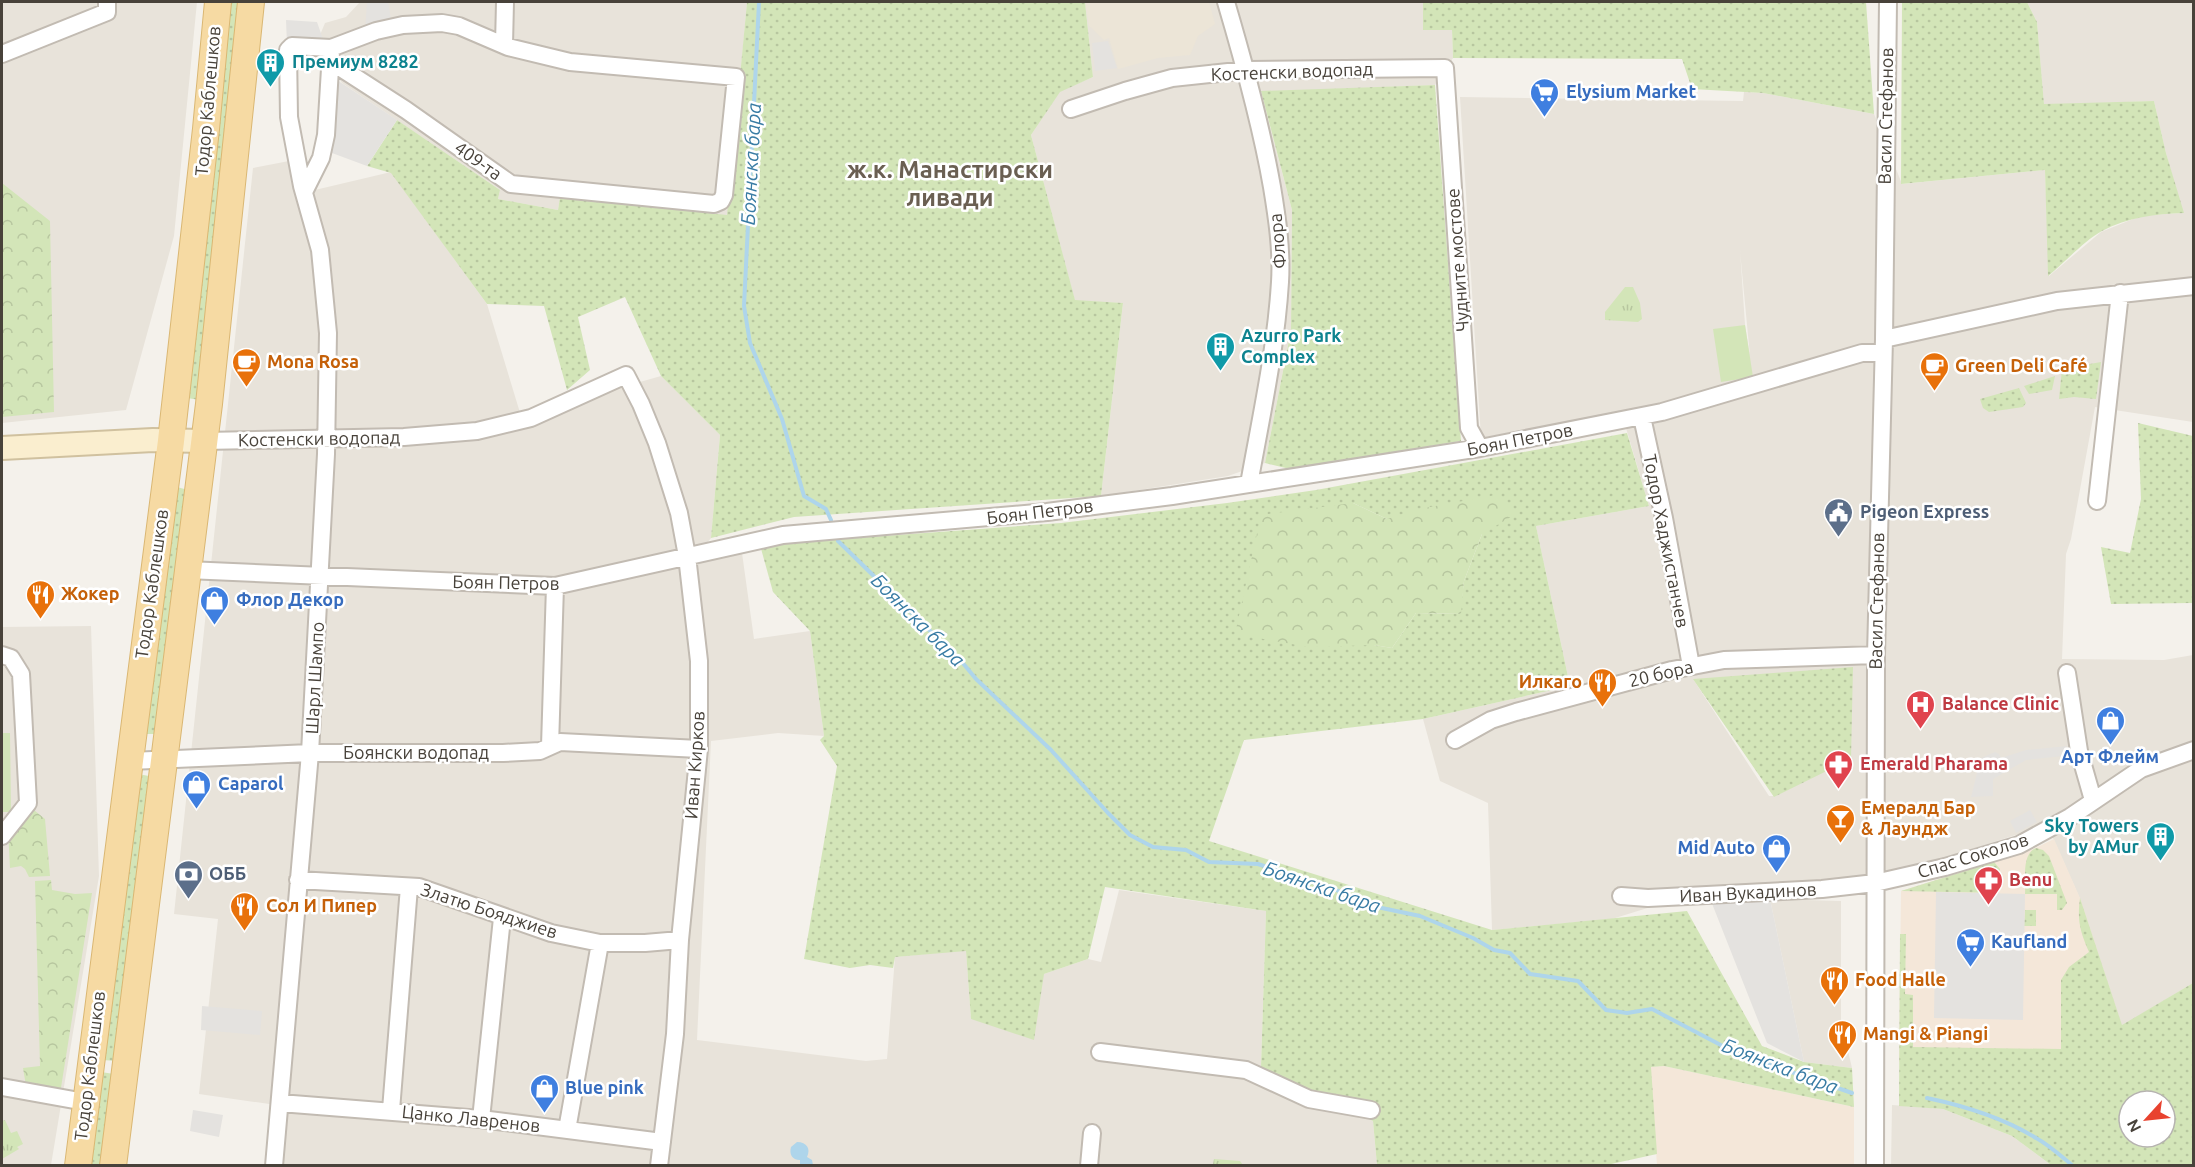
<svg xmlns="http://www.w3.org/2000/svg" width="2195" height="1167" font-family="Ubuntu,sans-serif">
	<defs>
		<pattern id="grass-dots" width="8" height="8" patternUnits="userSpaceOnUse" patternTransform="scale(1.5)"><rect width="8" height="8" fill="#d3e5b8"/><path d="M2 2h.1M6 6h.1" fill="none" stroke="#b7c69f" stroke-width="1.8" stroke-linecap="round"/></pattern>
		<pattern id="forest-crowns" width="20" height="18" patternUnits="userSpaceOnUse" patternTransform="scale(1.5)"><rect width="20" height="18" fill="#d3e5b8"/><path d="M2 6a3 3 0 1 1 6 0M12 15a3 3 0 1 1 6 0" fill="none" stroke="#b7c69f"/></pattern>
		<pattern id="park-tufts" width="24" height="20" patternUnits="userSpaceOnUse" patternTransform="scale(1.5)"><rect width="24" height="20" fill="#d3e5b8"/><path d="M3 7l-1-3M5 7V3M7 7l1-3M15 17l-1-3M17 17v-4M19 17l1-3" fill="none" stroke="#b7c69f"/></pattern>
	</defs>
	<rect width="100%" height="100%" fill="#f4f1eb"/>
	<path fill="#e8e3da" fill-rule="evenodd" d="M2 2H197L174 236 126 410 2 423Z
		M360 2H747L728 216 560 197 558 210 498 199 500 190 342 83 315 47 325 23 346 17Z
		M1085 2H1423V30H1452L1453 58 1435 85 1261 92 1292 210 1291 330 1265 463 1228 476 1101 496 1123 303 1075 301 1031 135 1060 91 1093 77Z
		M2027 2H2193V422L2095 407 2071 539 2066 554 2062 659 2164 660 2193 655V983L2122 1026 2080 899 2045 820 2022 833 1902 871 1823 884 1699 892 1612 919 1492 930 1488 803 1440 781 1423 719 1570 686 1536 526 1649 506 1621 411 1481 438 1460 97 1743 101 1744 92 1763 93 1874 114 1902 184 2045 170 2049 276 2101 232 2133 219 2148 215 2183 213 2166 153 2154 101 2044 105 2037 22ZM1740 250V251L1750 356 1745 325ZM1693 679 1774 796H1769Z
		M289 161 298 194 391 172 487 304 521 416 661 376 720 435 711 538 693 560 742 553 754 639 810 631 824 736 778 733 711 741 697 1040 866 1061 887 1059 895 957 966 950 971 1019 1044 974 1088 959 1101 962 1119 890 1266 911 1261 1066 1373 1121 1377 1165H283V1106L199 1094 218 919 174 914 253 168Z
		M91 626 99 876 51 1165H2V627Z
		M1770 899 1841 901V1021L1852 1068 1804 1062Z
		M1892 1105 1943 1109 2012 1136 2051 1165 1891 1166Z"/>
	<path fill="#f4e7d9" d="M2054 839 2080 898 2122 1026 2057 1064 1899 1062 1901 891 2031 850Z
		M1664 1066 1854 1107V1165H1657L1650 1067Z"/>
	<path fill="#ece5d7" d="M1085 2H1209L1215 24 1198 36 1190 55 1158 58 1118 69 1109 38 1104 40 1089 26Z"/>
	<path fill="url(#grass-dots)" fill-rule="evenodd" d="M227 2H240L200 400 187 398Z
		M747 2H1085L1093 77 1060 92 1031 135 1075 300 1123 303 1101 496 794 517 711 538 720 435 661 376 625 297 578 317 590 370 567 390 544 306 487 304 391 173 367 166 397 120 500 190 498 199 558 210 560 197 727 215Z
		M1423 2H1866L1874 114 1763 93 1692 89 1682 59 1453 58 1452 30H1423Z
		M1902 2H2027L2037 22 2044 104 2154 101 2166 153 2184 213C2155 214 2128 217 2102 231 2085 240 2064 263 2048 276L2045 170 1901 184Z
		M1435 85 1461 441 1290 469 1265 463 1291 330 1292 210 1261 91Z
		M2101 362 2096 399 2074 397 2059 399 2062 369Z
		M2055 376 2052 390 2029 394 2024 386Z
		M2019 388 2026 403 2023 407 1989 412 1983 408 1980 399Z
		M2138 423 2193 436V603L2111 604 2101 547 2130 553 2141 499Z
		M1627 433 1649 506 1536 526 1570 686 1423 719 1244 740 1209 841 1492 930 1687 911 1762 1046 1804 1062 1852 1068 1854 1107 1664 1066 1651 1067 1657 1154 1602 1166 1377 1165 1373 1121 1261 1067 1266 911 1105 887 1088 959 1044 974 1034 1040 971 1019 966 951 895 957 893 968 870 965 850 968 804 959 837 766 820 740 824 736 810 631 773 592 760 545 1061 523 1227 503 1316 490ZM1353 503 1387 519 1482 534 1464 581 1460 614 1416 613 1392 648 1374 645Z
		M177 487 188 490 156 734H142Z
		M1853 667 1851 759 1774 797 1693 679Z
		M138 774 149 776 117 1061 102 1060Z
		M2036 848 2043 850 2049 856 2067 903 2062 910H2057V894H2025C2026 880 2021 854 2036 848Z
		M1994 862 2000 869 1999 893 1901 891Z
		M2080 898 2122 1025 2193 983V1165H2051L2012 1136 1943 1109 1899 1106 1900 934H1906L1905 994 1913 995V1047L2061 1049V980L2069 967 2089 952C2080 931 2077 921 2080 898ZM2129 1101H2165V1137H2129Z
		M2025 910H2036V926H2024Z
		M101 1072 114 1074 103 1165 89 1166Z"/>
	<path fill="url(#forest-crowns)" d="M2 183 50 221 54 412 2 417Z
		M1496 495 1516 514 1482 534 1464 581 1461 614 1416 613 1392 648 1374 645 1309 647 1235 634 1261 515 1353 503 1387 519 1419 509Z
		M29 806 45 819 50 876 29 877 25 869 21 866 10 868 8 830Z
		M51 880 52 890 75 894 92 893 60 1094 26 1086 23 1068 40 1066 35 881Z"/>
	<path fill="url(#park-tufts)" d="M1625 287H1633L1640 303 1642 319 1638 322 1605 320V312Z
		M5 1120 11 1133 17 1131 23 1144 17 1147 19 1149 2 1159V1121Z
		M1214 1159 1240 1161 1243 1165H1213Z"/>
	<path fill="#d3e5b8" d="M1745 325 1753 377 1721 382 1713 329Z
		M2 733H10L11 812H2Z"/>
	<path fill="#e4e2df" d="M367 2H388L392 25 365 32Z
		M286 20 317 22 325 45H287Z
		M1108 41 1117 68 1095 71 1092 43Z
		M337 80 397 120 367 166 332 153Z
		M2067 746 2063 756 2026 760 1993 779V796L1971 797 1977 773 1972 762 1995 752 1999 754 2001 758 2026 750Z
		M2030 810 2037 822 2016 833 2010 821Z
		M1936 892 2025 894 2023 1020 1934 1018Z
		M1770 899 1804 1062 1767 1043 1711 901Z
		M202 1006 262 1011 260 1035 201 1030Z
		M193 1110 223 1115 219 1137 190 1131Z"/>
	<path fill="#aed5eb" d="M797 1142C807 1142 811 1149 807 1157L812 1160 813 1165H800V1160C792 1160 789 1154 791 1147Z"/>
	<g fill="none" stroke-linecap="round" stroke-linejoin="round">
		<path stroke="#aed5eb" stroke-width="4" d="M759 2 744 306 750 343 782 419 804 496 826 509 831 520
			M838 541 962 662 976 679 1051 750 1108 813 1130 835 1153 847 1186 850 1209 862 1258 864 1336 890 1377 907 1420 916 1473 938 1494 950 1510 953 1530 974 1578 981 1606 1010 1627 1013 1652 1009 1736 1053 1852 1093
			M1927 1098C1965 1106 2002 1117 2036 1138 2049 1145 2061 1156 2073 1166"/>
		<defs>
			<path id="street" d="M1226 2C1244 63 1261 124 1272 187 1277 217 1282 250 1280 282 1276 349 1261 417 1249 484
				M504 45 505 2
				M2 54 107 12V2
				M1071 109 1125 91 1172 78 1247 70 1445 68 1469 428 1480 448
				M304 192 321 158 326 135 331 52
				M1884 339 2057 301 2194 286
				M1642 417 1664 518 1691 666
				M203 441 404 437 477 431 531 418 626 375 641 404 657 443 679 513 687 556 699 661V749L680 940 675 1034 659 1166
				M2097 501 2120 293
				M187 570 555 586 783 535 1047 512 1172 496 1480 448 1662 412 1862 353H1883
				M2 655 11 658 21 674 28 803 2 836
				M2067 673 2079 751 2093 800
				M1455 740 1491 720 1516 712 1672 670 1724 660 1876 655
				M550 746 555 586
				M130 761 310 753H503L540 751 560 742 699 749
				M298 880 419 887 551 933 600 943H645L680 940
				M1621 896 1648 898 1822 889 1875 883 1945 867 2019 845 2070 817 2141 769 2194 750
				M1100 1052 1246 1070 1309 1099 1371 1110
				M2 1087 85 1102
				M280 1103 481 1119 662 1142
				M391 1110 409 887
				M481 1119 502 918
				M567 1130 600 943
				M274 1166 310 753 326 454 328 333 320 250 302 186 289 117 288 50 292 46 331 48 376 31 403 25 442 23 459 26 508 47 570 62 736 77 724 195 721 201 714 204 511 184 406 110 330 61
				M1089 1166 1092 1133
				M1875 1166 1876 655 1884 339 1888 2"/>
			<path id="secondary" d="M2 448 153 440 203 441"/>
			<path id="primary" d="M78 1166 171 441 206 129 218 2
				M113 1166 209 404 251 2"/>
		</defs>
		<use href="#street" stroke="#c2bbb2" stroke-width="20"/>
		<use href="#secondary" stroke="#d0c19f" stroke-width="26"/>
		<use href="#primary" stroke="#dab773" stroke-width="28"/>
		<use href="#street" stroke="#fff" stroke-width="16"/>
		<use href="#secondary" stroke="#faeecf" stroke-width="22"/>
		<use href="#primary" stroke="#f6daa3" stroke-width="26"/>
	</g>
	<defs>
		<symbol id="building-pin" viewBox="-11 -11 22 30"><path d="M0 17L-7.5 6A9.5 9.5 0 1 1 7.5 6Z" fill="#0f9aa8" stroke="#fff"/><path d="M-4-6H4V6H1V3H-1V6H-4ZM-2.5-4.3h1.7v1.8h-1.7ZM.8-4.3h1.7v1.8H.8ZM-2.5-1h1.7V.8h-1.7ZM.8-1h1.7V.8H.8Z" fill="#fff"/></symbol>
		<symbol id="supermarket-pin" viewBox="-11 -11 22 30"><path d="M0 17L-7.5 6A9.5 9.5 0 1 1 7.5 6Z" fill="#3f7fe0" stroke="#fff"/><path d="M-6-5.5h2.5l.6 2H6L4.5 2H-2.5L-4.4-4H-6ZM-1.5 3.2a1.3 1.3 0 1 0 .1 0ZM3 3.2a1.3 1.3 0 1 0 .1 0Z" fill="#fff"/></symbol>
		<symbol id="cafe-pin" viewBox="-11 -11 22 30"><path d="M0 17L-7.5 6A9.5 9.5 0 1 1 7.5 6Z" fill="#e8710a" stroke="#fff"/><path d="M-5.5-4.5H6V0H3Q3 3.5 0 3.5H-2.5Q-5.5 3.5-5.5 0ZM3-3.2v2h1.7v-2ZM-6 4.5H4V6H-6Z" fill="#fff"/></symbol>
		<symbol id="civic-pin" viewBox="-11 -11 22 30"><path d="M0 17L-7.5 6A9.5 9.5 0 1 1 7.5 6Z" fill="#5c6f8a" stroke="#fff"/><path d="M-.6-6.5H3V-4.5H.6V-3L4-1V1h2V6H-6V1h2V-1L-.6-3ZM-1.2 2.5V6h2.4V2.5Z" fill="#fff"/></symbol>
		<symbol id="restaurant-pin" viewBox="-11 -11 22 30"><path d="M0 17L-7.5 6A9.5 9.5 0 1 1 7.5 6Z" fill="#e8710a" stroke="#fff"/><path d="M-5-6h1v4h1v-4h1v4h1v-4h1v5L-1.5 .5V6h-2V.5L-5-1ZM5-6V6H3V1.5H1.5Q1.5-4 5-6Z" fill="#fff"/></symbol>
		<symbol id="shop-pin" viewBox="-11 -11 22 30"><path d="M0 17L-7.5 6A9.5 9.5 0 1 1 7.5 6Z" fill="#3f7fe0" stroke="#fff"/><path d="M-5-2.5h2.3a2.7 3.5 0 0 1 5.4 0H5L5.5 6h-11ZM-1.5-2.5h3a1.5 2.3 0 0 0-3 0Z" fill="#fff"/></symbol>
		<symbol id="hospital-pin" viewBox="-11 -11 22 30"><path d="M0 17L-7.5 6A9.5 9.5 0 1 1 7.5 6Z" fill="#e0444e" stroke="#fff"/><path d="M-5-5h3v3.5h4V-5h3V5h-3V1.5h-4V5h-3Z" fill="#fff"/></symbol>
		<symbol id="pharmacy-pin" viewBox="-11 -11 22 30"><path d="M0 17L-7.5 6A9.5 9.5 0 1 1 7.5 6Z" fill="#e0444e" stroke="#fff"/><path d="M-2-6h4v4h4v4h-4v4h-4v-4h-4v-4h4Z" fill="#fff"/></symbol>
		<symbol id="bar-pin" viewBox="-11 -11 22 30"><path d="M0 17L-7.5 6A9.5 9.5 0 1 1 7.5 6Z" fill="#e8710a" stroke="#fff"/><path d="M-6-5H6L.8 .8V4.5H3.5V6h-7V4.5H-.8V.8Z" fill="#fff"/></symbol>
		<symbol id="bank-pin" viewBox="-11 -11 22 30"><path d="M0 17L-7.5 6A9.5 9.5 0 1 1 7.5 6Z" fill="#5c6f8a" stroke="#fff"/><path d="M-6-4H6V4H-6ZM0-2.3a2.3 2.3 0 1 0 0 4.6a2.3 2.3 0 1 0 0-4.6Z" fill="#fff"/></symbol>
	</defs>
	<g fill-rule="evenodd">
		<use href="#building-pin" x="254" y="46" width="33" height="45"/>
		<use href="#supermarket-pin" x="1528" y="76" width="33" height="45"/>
		<use href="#building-pin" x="1204" y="330" width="33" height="45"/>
		<use href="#cafe-pin" x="230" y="346" width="33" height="45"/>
		<use href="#cafe-pin" x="1918" y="350" width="33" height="45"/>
		<use href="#civic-pin" x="1822" y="496" width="33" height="45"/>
		<use href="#restaurant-pin" x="24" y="578" width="33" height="45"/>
		<use href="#shop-pin" x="198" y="584" width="33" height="45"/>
		<use href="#restaurant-pin" x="1586" y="666" width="33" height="45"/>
		<use href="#hospital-pin" x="1904" y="688" width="33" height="45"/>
		<use href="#shop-pin" x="2094" y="704" width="33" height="45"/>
		<use href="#pharmacy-pin" x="1822" y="748" width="33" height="45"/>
		<use href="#shop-pin" x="180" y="768" width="33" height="45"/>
		<use href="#bar-pin" x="1824" y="802" width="33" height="45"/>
		<use href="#building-pin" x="2144" y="820" width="33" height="45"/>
		<use href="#shop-pin" x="1760" y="832" width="33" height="45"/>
		<use href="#bank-pin" x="172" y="858" width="33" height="45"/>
		<use href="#pharmacy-pin" x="1972" y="864" width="33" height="45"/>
		<use href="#restaurant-pin" x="228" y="890" width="33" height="45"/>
		<use href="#supermarket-pin" x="1954" y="926" width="33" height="45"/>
		<use href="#restaurant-pin" x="1818" y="964" width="33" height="45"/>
		<use href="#restaurant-pin" x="1826" y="1018" width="33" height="45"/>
		<use href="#shop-pin" x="528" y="1072" width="33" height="45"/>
	</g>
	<g text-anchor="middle" stroke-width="5" stroke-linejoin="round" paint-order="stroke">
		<g font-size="18" font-weight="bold" fill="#0d838f" stroke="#fff" text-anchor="start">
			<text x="292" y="68">Премиум 8282</text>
			<text x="1241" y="342">Azurro Park<tspan x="1241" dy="21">Complex</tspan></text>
			<text x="2139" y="832" text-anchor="end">Sky Towers<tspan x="2139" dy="21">by AMur</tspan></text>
		</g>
		<g font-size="18" fill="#48423a" stroke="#fff">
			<text transform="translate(1292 72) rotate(-2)" y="6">Костенски водопад</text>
			<text transform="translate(208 101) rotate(-85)" y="6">Тодор Каблешков</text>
			<text transform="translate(1886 116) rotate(-89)" y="6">Васил Стефанов</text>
			<text transform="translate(478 161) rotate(35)" y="6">409-та</text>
			<text transform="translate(1278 241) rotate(-95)" y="6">Флора</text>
			<text transform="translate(1458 260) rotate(-94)" y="6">Чудните мостове</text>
			<text transform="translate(319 439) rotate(-1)" y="6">Костенски водопад</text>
			<text transform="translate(1520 440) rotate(-11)" y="6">Боян Петров</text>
			<text transform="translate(1040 512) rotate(-7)" y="6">Боян Петров</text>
			<text transform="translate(1666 541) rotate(79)" y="6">Тодор Хаджистанчев</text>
			<text transform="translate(506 583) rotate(1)" y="6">Боян Петров</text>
			<text transform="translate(152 584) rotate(-82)" y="6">Тодор Каблешков</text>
			<text transform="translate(1877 601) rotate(-89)" y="6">Васил Стефанов</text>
			<text transform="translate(1661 674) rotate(-13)" y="6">20 бора</text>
			<text transform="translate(315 678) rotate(-87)" y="6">Шарл Шампо</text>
			<text x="416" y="759">Боянски водопад</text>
			<text transform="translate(695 765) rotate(-86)" y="6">Иван Кирков</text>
			<text transform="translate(1973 856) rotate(-17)" y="6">Спас Соколов</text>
			<text transform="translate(1748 893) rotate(-3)" y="6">Иван Вукадинов</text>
			<text transform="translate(489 911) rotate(18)" y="6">Златю Бояджиев</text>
			<text transform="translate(90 1066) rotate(-83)" y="6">Тодор Каблешков</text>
			<text transform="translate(471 1119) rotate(6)" y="6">Цанко Лавренов</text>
		</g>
		<g font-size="18" font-weight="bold" fill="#366cbe" stroke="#fff" text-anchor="start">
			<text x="1566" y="98">Elysium Market</text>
			<text x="236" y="606">Флор Декор</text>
			<text x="2110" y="763" text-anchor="middle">Арт Флейм</text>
			<text x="218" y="790">Caparol</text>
			<text x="1755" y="854" text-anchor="end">Mid Auto</text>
			<text x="1991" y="948">Kaufland</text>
			<text x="565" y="1094">Blue pink</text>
		</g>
		<g font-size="18" font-weight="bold" fill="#c56008" stroke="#fff" text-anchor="start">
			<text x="267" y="368">Mona Rosa</text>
			<text x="1955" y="372">Green Deli Café</text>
			<text x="61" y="600">Жокер</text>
			<text x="1582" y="688" text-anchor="end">Илкаго</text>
			<text x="1861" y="814">Емералд Бар<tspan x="1861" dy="21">&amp; Лаундж</tspan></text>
			<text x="266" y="912">Сол И Пипер</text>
			<text x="1855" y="986">Food Halle</text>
			<text x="1863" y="1040">Mangi &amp; Piangi</text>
		</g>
		<g font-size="18" font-weight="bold" fill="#4e5e75" stroke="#fff" text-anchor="start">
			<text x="1860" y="518">Pigeon Express</text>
			<text x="209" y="880">ОББ</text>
		</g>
		<g font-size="18" font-weight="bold" fill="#be3a42" stroke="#fff" text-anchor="start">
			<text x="1942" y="710">Balance Clinic</text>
			<text x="1860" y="770">Emerald Pharama</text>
			<text x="2009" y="886">Benu</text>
		</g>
		<g font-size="20" font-style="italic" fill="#397ca4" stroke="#fff">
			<text transform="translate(751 164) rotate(-87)" y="7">Боянска бара</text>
			<text transform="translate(918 620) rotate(45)" y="7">Боянска бара</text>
			<text transform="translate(1322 887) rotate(19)" y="7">Боянска бара</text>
			<text transform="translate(1780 1066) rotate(21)" y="7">Боянска бара</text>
		</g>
		<g font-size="24" font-weight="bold" fill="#6a5f52" stroke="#fff">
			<text x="950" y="178">ж.к. Манастирски<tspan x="950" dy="28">ливади</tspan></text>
		</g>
	</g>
	<rect width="2195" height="1167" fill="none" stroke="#48423a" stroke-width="6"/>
	<g transform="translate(2147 1119) rotate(243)"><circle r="28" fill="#ffffff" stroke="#b6b3b0" stroke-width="1.5"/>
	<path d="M0-4.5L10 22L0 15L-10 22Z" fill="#e8422f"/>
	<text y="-9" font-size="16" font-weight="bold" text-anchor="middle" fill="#48423a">N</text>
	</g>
</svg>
